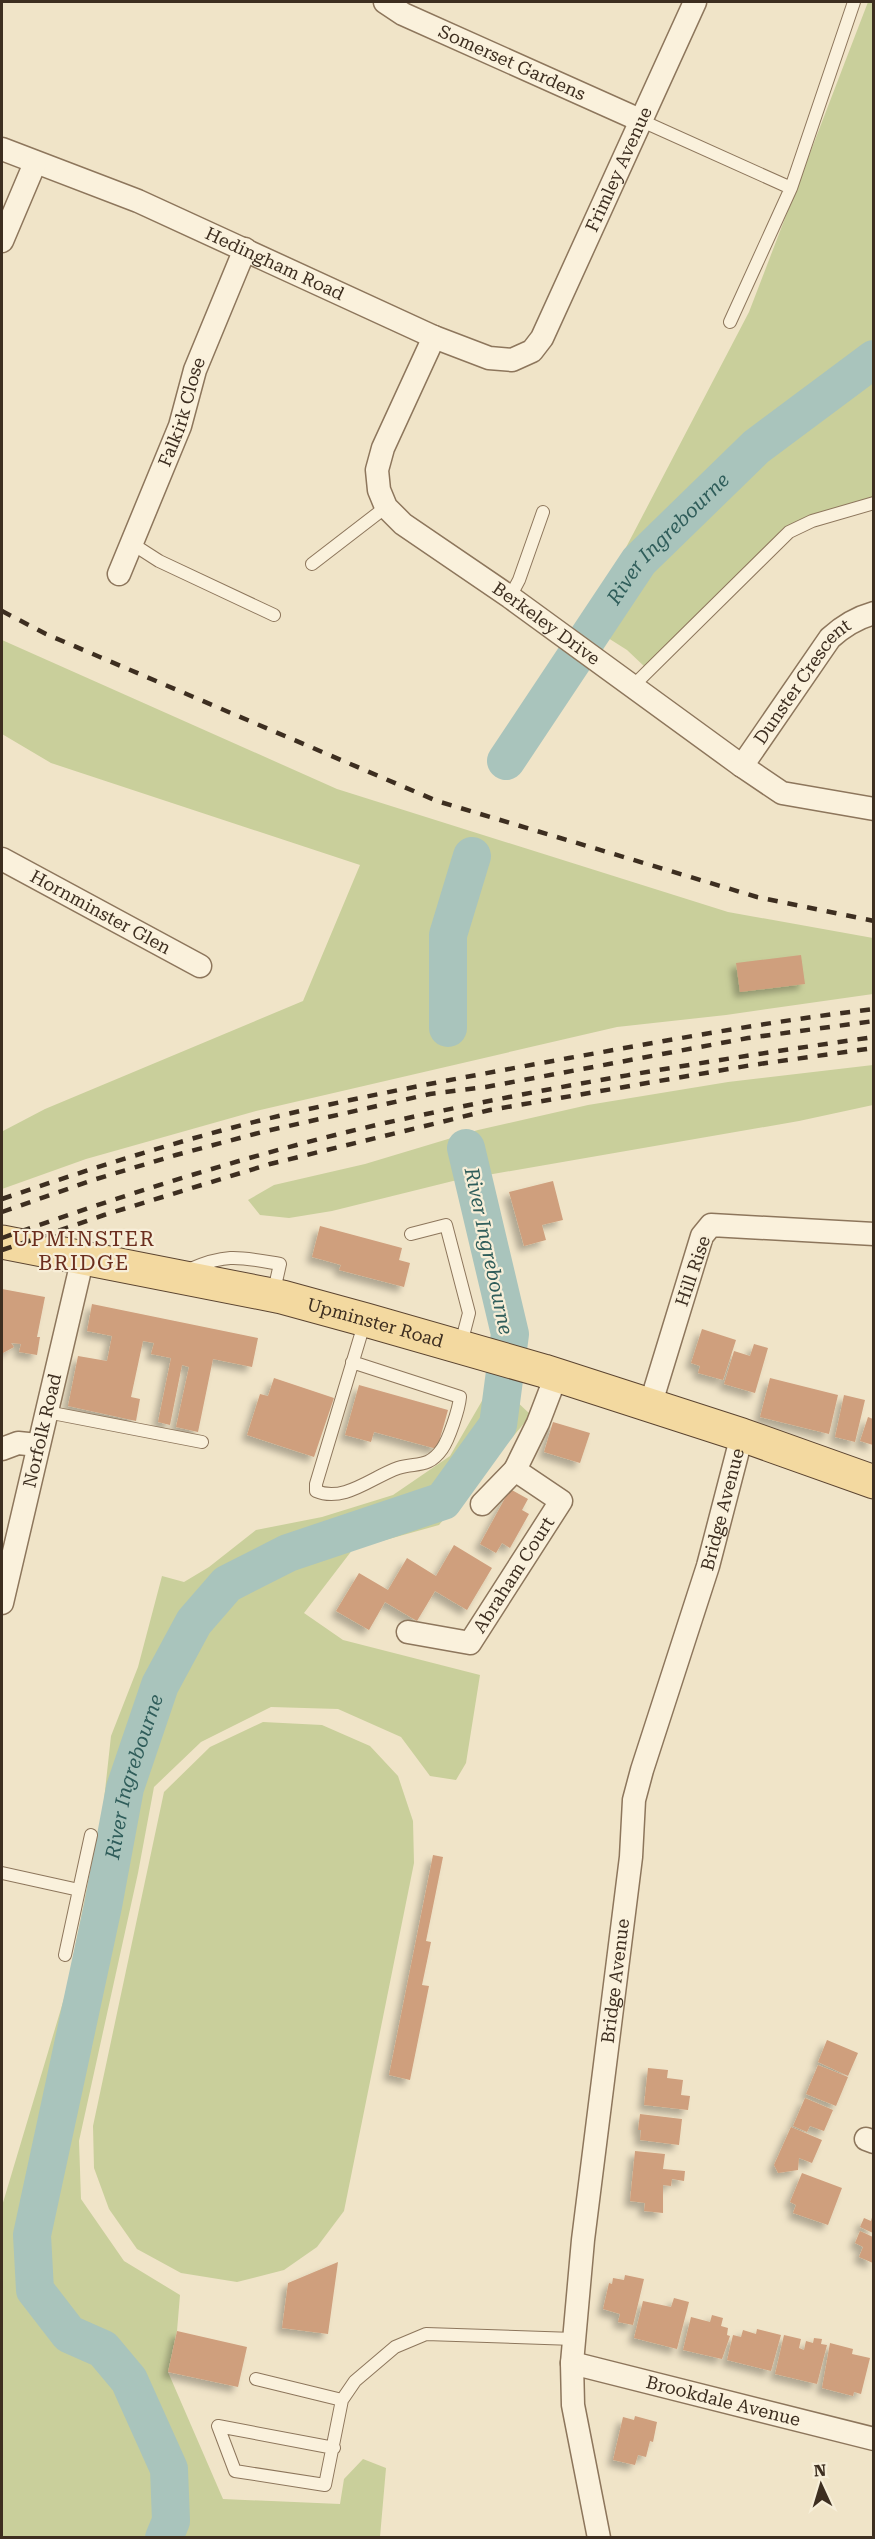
<svg xmlns="http://www.w3.org/2000/svg" width="875" height="2539" font-family="'Roboto Serif',serif">
	<defs>
		<filter id="shadow"><feDropShadow dx="-5.5" dy="5.5" stdDeviation="3" flood-color="#0004"/></filter>
	</defs>
	<rect width="100%" height="100%" fill="#f0e4c8"/>
	<path fill="#c9cf9b" d="M868 2H873V498L813 514 664 655 646 668 627 650 586 624 749 312Z
		M2 640 337 789 728 912 873 938V994L726 1015 617 1027 256 1111 86 1159 2 1189 3 1131 45 1109 303 1001 360 865 51 763 2 734Z
		M873 1065V1105L799 1121 453 1181 332 1211 289 1218 260 1215 248 1200 274 1185 365 1164 478 1130 588 1105 728 1082Z
		M486 1394 513 1398 531 1415 439 1525 353 1549 304 1613 343 1640 480 1675 466 1763 456 1780 430 1776 401 1737 338 1709 271 1707 201 1742 154 1787 138 1873 79 2141 81 2199 124 2261 180 2295 177 2331 168 2372 223 2499 340 2504 344 2479 363 2459 386 2468 380 2537 2 2538V2206L66 1992 103 1809 111 1736 138 1667 162 1576 184 1582 209 1567 256 1530 322 1517 393 1495 450 1456Z
		M263 1722 322 1725 370 1746 398 1776 413 1821 414 1863 344 2211 317 2247 284 2270 237 2282 181 2273 137 2249 109 2209 94 2168 93 2126 164 1792 210 1747Z"/>
	<g fill="none" stroke-linecap="round" stroke-linejoin="round">
		<g stroke="#a9c4bc" stroke-width="38">
			<path id="s1" d="M506 761 639 561 756 447 874 359"/>
			<path d="M448 1028V935L472 856"/>
			<path id="s2" d="M164 2538 171 2521 169 2469 129 2380 103 2349 69 2334 35 2290 32 2235 103 1906 125 1788 160 1685 194 1622 227 1584 288 1553 443 1501 498 1425 510 1334 466 1148"/>
		</g>
	</g>
	<path fill="#cf9f7d" filter="url(#shadow)" d="M801 955 805 984 740 992 736 963Z
		M553 1181 563 1220 542 1225 546 1240 524 1246 509 1192Z
		M320 1226 402 1248 399 1260 410 1263 404 1287 339 1270 341 1265 312 1257Z
		M2 1289 45 1297 37 1337H40L37 1355 19 1352 21 1344 11 1343 14 1347 3 1353Z
		M92 1304 258 1338 252 1367 213 1359 198 1432 176 1427 189 1367 182 1365 170 1425 158 1422 171 1358 151 1354 154 1343 143 1341 131 1397 140 1399 136 1421 68 1406 78 1356 107 1361 112 1336 87 1331Z
		M702 1329 736 1340 723 1380 698 1373 700 1366 691 1363Z
		M754 1344 768 1348 755 1393 724 1384 734 1351 750 1356Z
		M274 1378 334 1398 314 1457 247 1435 260 1394 268 1396Z
		M770 1378 838 1395 829 1434 760 1417Z
		M359 1385 448 1410 437 1449 374 1432 371 1442 345 1435Z
		M844 1395 865 1400 855 1442 835 1437Z
		M868 1417 873 1419V1445L860 1441Z
		M553 1422 590 1433 580 1463 544 1452Z
		M510 1489 528 1499 522 1510 529 1514 510 1548 502 1543 496 1553 480 1544Z
		M454 1545 492 1568 467 1610 435 1591 417 1621 385 1602 369 1630 336 1611 359 1573 388 1590 407 1558 436 1576Z
		M433 1855 443 1857 426 1941 431 1942 422 1985 429 1986 410 2080 389 2075Z
		M827 2040 858 2053 848 2076 818 2062Z
		M818 2065 848 2077 836 2106 806 2094Z
		M648 2068 668 2070 667 2078 683 2080 681 2095 690 2096 688 2110 644 2105Z
		M805 2098 833 2110 824 2131 810 2126 807 2132 793 2126Z
		M640 2114 682 2119 679 2145 640 2140 641 2130H638Z
		M791 2127 822 2140 812 2163 799 2158 798 2170 778 2173 774 2165Z
		M635 2151 665 2154 663 2169 685 2171 684 2181 672 2179 671 2186 663 2185V2213L644 2211 645 2203 630 2201Z
		M802 2173 842 2188 828 2225 793 2213 796 2205 790 2202Z
		M873 2214V2233L860 2227 864 2218 871 2221Z
		M860 2231 873 2237V2263L859 2257 863 2247 855 2243Z
		M338 2262 328 2334 282 2328 288 2283Z
		M625 2275 644 2279 633 2325 618 2322 620 2314 603 2309 609 2283 612 2284 613 2278 624 2280Z
		M674 2298 689 2302 677 2349 634 2338 643 2301 671 2307Z
		M712 2315 723 2318 721 2326 728 2328 727 2335 730 2336 722 2359 683 2350 691 2317 710 2322Z
		M757 2329 781 2335 771 2371 727 2360 733 2335 741 2337 743 2330 756 2334Z
		M177 2331 247 2347 238 2387 168 2372Z
		M784 2335 801 2339 799 2348 804 2350 806 2341 813 2343 814 2338 822 2339 821 2344 827 2345 817 2384 775 2374Z
		M830 2343 853 2349 852 2354 870 2358 861 2394 854 2392 853 2396 822 2388Z
		M635 2416 657 2422 653 2442 650 2441 646 2457 638 2455 635 2465 613 2460 623 2417 634 2420Z"/>
	<g fill="none" stroke-linecap="round" stroke-linejoin="round">
		<defs>
			<path id="service" d="M642 121 791 188 730 322
				M791 188 854 2
				M131 543 159 561 274 615
				M312 564 386 507
				M510 597 519 580 543 512
				M633 686 789 532 812 521 874 503
				M411 1234 446 1225 469 1313 463 1336V1346
				M188 1270C227 1253 239 1257 280 1264L273 1295
				M352 1362 460 1397C459 1409 449 1439 442 1449 428 1469 416 1462 398 1468 372 1477 344 1503 316 1491V1484L365 1321
				M47 1412 202 1442
				M2 1873 79 1890 91 1835
				M65 1955 79 1890
				M256 2379 342 2400
				M334 2448 218 2426 235 2471 325 2485 342 2400 355 2381 395 2347 426 2334 574 2339"/>
			<g id="minor">
				<path id="s3" d="M385 2 403 14 642 121"/>
				<path id="s4" d="M2 149 138 201 434 337 489 358 512 360 532 351 542 338 695 2"/>
				<path d="M2 241 35 163"/>
				<path id="s5" d="M434 337 383 448 377 470 379 490 386 507 403 524 510 597 742 766 782 793 874 809"/>
				<path id="s6" d="M119 574 180 426 195 370 245 249"/>
				<path id="s7" d="M742 766 830 638C843 626 856 618 874 613"/>
				<path id="s8" d="M2 859 200 966"/>
				<path d="M650 1406 702 1236 711 1225 874 1234"/>
				<path d="M2 1449 18 1443 38 1445"/>
				<path d="M482 1504 515 1470"/>
				<path id="s9" d="M2 1603 83 1257"/>
				<path id="s10" d="M408 1632 470 1643 561 1501 515 1470 538 1423 556 1376"/>
				<path d="M866 2139 874 2142"/>
				<path id="s11" d="M572 2363 874 2439"/>
				<path id="s12" d="M599 2538 573 2405 572 2363 583 2240 631 1857 634 1800 642 1770 708 1566 742 1435"/>
			</g>
			<g id="primary">
				<path id="s13" d="M2 1242 282 1297 366 1320 544 1371 742 1435 874 1482"/>
			</g>
		</defs>
		<use href="#service" stroke="#8d765c" stroke-width="14"/>
		<use href="#minor" stroke="#8d765c" stroke-width="25"/>
		<use href="#primary" stroke="#5b4430" stroke-width="35"/>
		<use href="#service" stroke="#faf1dc" stroke-width="12"/>
		<use href="#minor" stroke="#faf1dc" stroke-width="22"/>
		<use href="#primary" stroke="#f3d9a0" stroke-width="33"/>
		<path stroke="#3d2e20" stroke-width="4.5" stroke-dasharray="10 10" stroke-linecap="butt" d="M2 611 46 634 437 801 757 897 874 921
			M2 1199C86 1170 171 1143 258 1121 360 1096 465 1077 569 1058 670 1040 771 1021 874 1009
			M2 1212 93 1180 176 1155 262 1132 430 1094 486 1087 748 1038 874 1021
			M2 1238C143 1188 289 1142 436 1112 581 1081 727 1058 874 1037
			M2 1250 104 1215 270 1164 490 1110 752 1065 874 1048"/>
	</g>
	<g text-anchor="middle" stroke-width="4.5" stroke-linejoin="round" paint-order="stroke">
		<g font-size="18" fill="#3d2e20" stroke="#f7eed8">
			<text dy="6" stroke="none"><textPath href="#s3" startOffset="141">Somerset Gardens</textPath></text>
			<text dy="6" stroke="none"><textPath href="#s4" startOffset="777">Frimley Avenue</textPath></text>
			<text dy="6" stroke="none"><textPath href="#s4" startOffset="296">Hedingham Road</textPath></text>
			<text dy="6" stroke="none"><textPath href="#s6" startOffset="174">Falkirk Close</textPath></text>
			<text dy="6" stroke="none"><textPath href="#s5" startOffset="382">Berkeley Drive</textPath></text>
			<text dy="6" stroke="none"><textPath href="#s7" startOffset="104">Dunster Crescent</textPath></text>
			<text dy="6" stroke="none"><textPath href="#s8" startOffset="112">Hornminster Glen</textPath></text>
			<text transform="translate(693 1271) rotate(-71)" y="6">Hill Rise</text>
			<text dy="6" stroke="none"><textPath href="#s13" startOffset="382">Upminster Road</textPath></text>
			<text dy="6" stroke="none"><textPath href="#s9" startOffset="177">Norfolk Road</textPath></text>
			<text dy="6" stroke="none"><textPath href="#s12" startOffset="1048">Bridge Avenue</textPath></text>
			<text dy="6" stroke="none"><textPath href="#s10" startOffset="144">Abraham Court</textPath></text>
			<text dy="6" stroke="none"><textPath href="#s12" startOffset="562">Bridge Avenue</textPath></text>
			<text dy="6" stroke="none"><textPath href="#s11" startOffset="156">Brookdale Avenue</textPath></text>
		</g>
		<g font-size="20" font-style="italic" fill="#2f5d5a" stroke="#f7eed8">
			<text dy="7" stroke="none"><textPath href="#s1" startOffset="276">River Ingrebourne</textPath></text>
			<text transform="translate(489 1251) rotate(78)" y="7">River Ingrebourne</text>
			<text dy="7" stroke="none"><textPath href="#s2" startOffset="826">River Ingrebourne</textPath></text>
		</g>
		<g font-size="21" letter-spacing="1.5" fill="#6b2e1e" stroke="#f7eed8">
			<text x="84" y="1246">UPMINSTER<tspan x="84" dy="24">BRIDGE</tspan></text>
		</g>
	</g>
	<rect width="875" height="2539" fill="none" stroke="#3d2e20" stroke-width="6"/>
	<g transform="translate(821 2485) rotate(356)" stroke="#f7eed8" stroke-width="4.5" paint-order="stroke">
	<path d="M0-4.5L10 22L0 15L-10 22Z" fill="#3d2e20"/>
	<text y="-9" font-size="16" font-weight="bold" text-anchor="middle" fill="#3d2e20">N</text>
	</g>
</svg>
